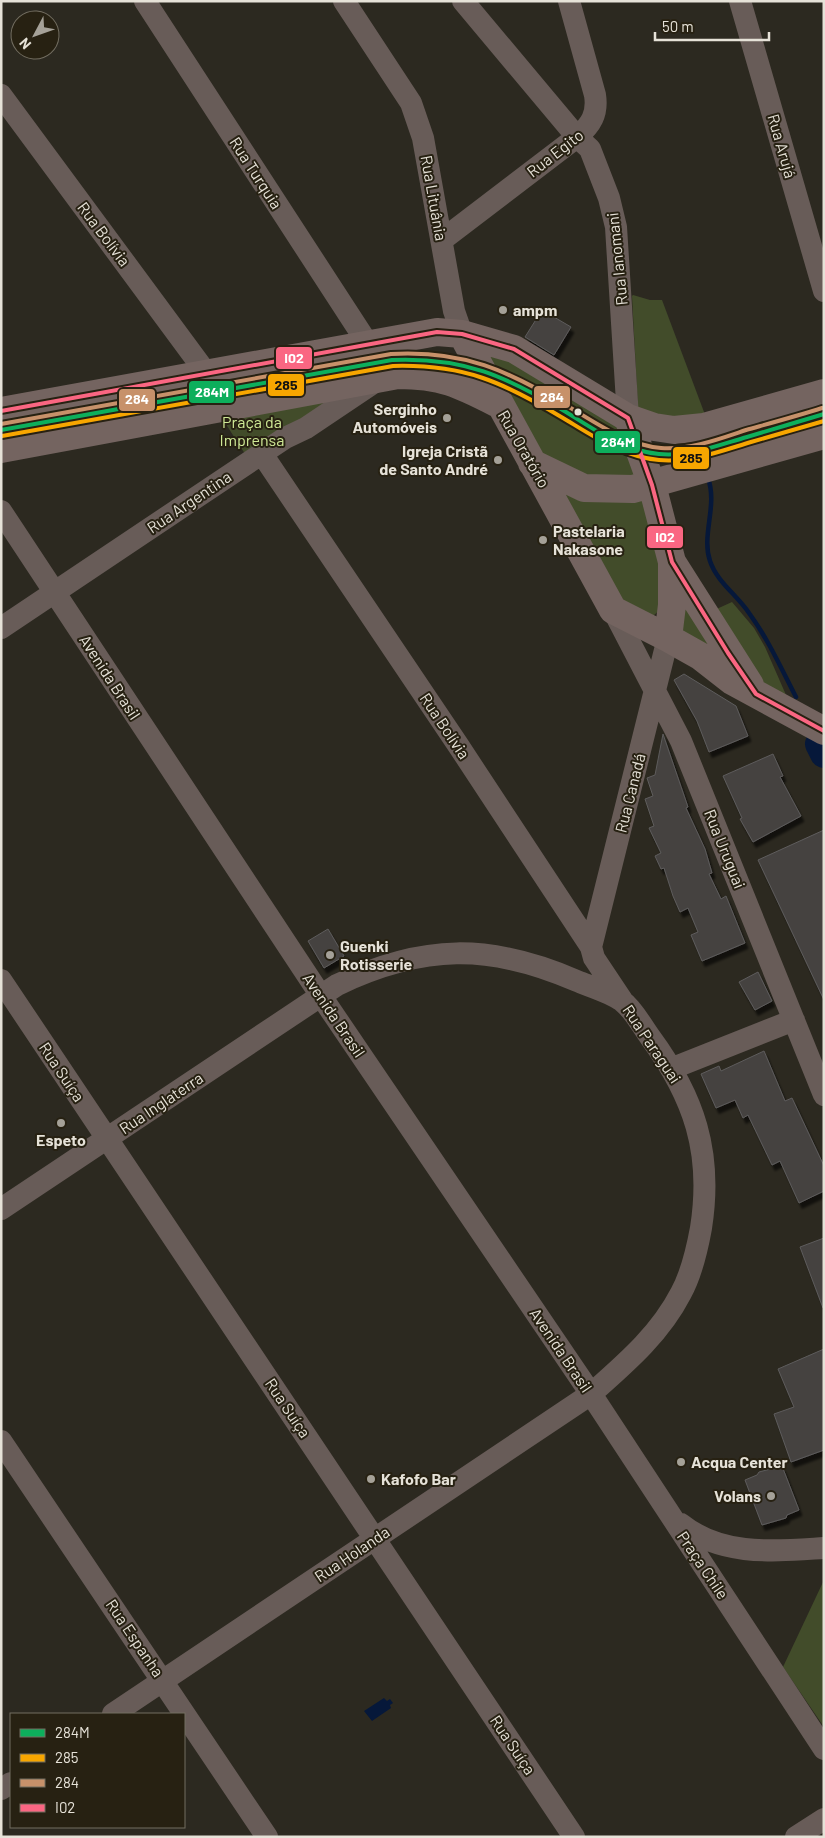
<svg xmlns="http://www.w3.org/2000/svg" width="825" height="1838" font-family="Barlow,sans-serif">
	<defs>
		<filter id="shadow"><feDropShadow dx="3" dy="5.5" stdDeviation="1" flood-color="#0009"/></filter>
	</defs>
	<rect width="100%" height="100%" fill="#2c2920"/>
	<path fill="#424c2a" d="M633 295 650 300H662L707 420 683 423 638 408 632 296Z
		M487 347 617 421 623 435 601 426 519 376 492 364Z
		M510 391 521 395 608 448 628 455 637 477 605 485 539 452 507 393Z
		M345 395 247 457 222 418Z
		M562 492 646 495 665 560 662 608 653 616 623 603Z
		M683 596 719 653 683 632Z
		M732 602 754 628 765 647 790 704 767 690 710 612Z
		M824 1580V1727L783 1667Z"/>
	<path fill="#06183a" d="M384 1698 387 1701 390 1699 393 1703 390 1705 391 1708 372 1721 364 1711Z"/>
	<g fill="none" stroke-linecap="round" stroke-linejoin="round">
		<path stroke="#06183a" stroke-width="4.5" d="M708 478C718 506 701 535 710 561 717 582 737 595 749 613 768 639 781 668 796 697"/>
		<path stroke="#06183a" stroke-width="28" d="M819 744 824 754"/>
	</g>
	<path fill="#444241" stroke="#5e5c5c" filter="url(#shadow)" d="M542 310 571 327 554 355 525 337Z
		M684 674 736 706 748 736 709 752 697 721 674 680Z
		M663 734 688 807 686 808 705 849 712 873 709 874 721 899 726 896 745 943 702 961 691 935 698 932 688 908 680 912 673 896 664 868 661 869 655 856 661 853 649 828 654 826 645 799 653 796 647 778 655 775Z
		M773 754 783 776 780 777 801 816 753 842 740 819 742 818 723 776Z
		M824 830V1000L758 860Z
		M328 929 344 956 324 968 308 941Z
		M758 972 772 1001 755 1010 739 982Z
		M764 1051 785 1101 792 1098 824 1166V1191L799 1203 780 1161 772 1165 748 1115 743 1118 735 1100 716 1108 701 1074 719 1066 721 1071Z
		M824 1238V1308H823L800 1247Z
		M824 1349V1450L791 1462 774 1414 794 1407 778 1369Z
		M782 1466 799 1510 787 1515 786 1518 762 1525 745 1480 757 1475 759 1472Z"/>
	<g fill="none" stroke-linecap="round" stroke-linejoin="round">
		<path stroke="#685c58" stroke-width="22" d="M145 1 368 344
			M344 1 411 103 423 138 454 311 462 334
			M463 1 577 137 590 149 609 198 616 227 628 418
			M740 1 824 291
			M1 95 207 374
			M442 240 577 137C591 125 598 114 595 95L569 1
			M262 454 458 745 591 947 594 958 622 1000
			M1 511 321 996 591 1394 824 1749
			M613 610 681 741 824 1095
			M1 628 285 438 306 428 376 381
			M591 947 668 638
			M1 980 574 1837
			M673 1068 794 1020
			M1 1209 337 985C423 944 490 943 577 981 589 986 612 993 622 1001 633 1009 642 1026 650 1037 694 1097 713 1152 701 1228 697 1250 692 1273 681 1293 660 1334 626 1363 591 1394L113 1714
			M1 1441 267 1837
			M681 1524C722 1557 775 1551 824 1548
			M1 1789 11 1783
			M796 1837 824 1819"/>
		<path stroke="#746460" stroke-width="28" d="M462 334 613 610 668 638 700 656 732 681 824 731
			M1 411 437 332 462 334 514 349 628 418 654 427 674 430 704 427 824 393
			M628 418 652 485 672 562 750 685
			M1 449 398 375C443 375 461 385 500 405
			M532 463 584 488 633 489 824 435
			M668 638 672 605V562"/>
		<defs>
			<path id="bus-1" d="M1 430 392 360C465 357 505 376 566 412 595 430 624 451 659 454 689 457 719 445 747 437 773 429 798 422 824 414"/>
			<path id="bus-2" d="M2 436 393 366C464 364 503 382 563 418 593 436 623 457 659 460 690 463 721 451 751 442 775 435 800 428 824 421"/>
			<path id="bus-3" d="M1 424 391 354C464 350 507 370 569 407 598 424 627 445 661 448 690 450 719 439 746 430 771 423 797 416 822 408"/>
			<path id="bus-4" d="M1 411 437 332 462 334 514 349 628 418 652 485 672 562 728 653 756 694 824 731"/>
		</defs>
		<use href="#bus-1" stroke="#272112" stroke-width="8"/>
		<use href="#bus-2" stroke="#272112" stroke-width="8"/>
		<use href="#bus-3" stroke="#272112" stroke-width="8"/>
		<use href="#bus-4" stroke="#272112" stroke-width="8"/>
		<use href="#bus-1" stroke="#0daf5c" stroke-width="4"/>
		<use href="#bus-2" stroke="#f7a600" stroke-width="4"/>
		<use href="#bus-3" stroke="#c7916a" stroke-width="4"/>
		<use href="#bus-4" stroke="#fa6682" stroke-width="4"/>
	</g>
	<g fill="#a5a198" stroke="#272112" stroke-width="2">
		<circle cx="503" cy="310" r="5"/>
		<circle cx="447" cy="418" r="5"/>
		<circle cx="498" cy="460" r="5"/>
		<circle cx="543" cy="540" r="5"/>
		<circle cx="330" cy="955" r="5"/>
		<circle cx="61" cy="1123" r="5"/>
		<circle cx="681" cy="1462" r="5"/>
		<circle cx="371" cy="1479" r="5"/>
		<circle cx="771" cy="1496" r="5"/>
	</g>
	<circle fill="#e6e2d8" stroke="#272112" stroke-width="2" cx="578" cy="412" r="4.5"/>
	<g text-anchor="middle" stroke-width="4" stroke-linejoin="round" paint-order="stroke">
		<g font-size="16" fill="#e6e2d8" stroke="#272112">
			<text transform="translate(782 146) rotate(74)" y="6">Rua Arujá</text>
			<text transform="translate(555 153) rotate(-38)" y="6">Rua Egito</text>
			<text transform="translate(256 173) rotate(57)" y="6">Rua Turquia</text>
			<text transform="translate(434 198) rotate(80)" y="6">Rua Lituânia</text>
			<text transform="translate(104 234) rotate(53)" y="6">Rua Bolívia</text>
			<text transform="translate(617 259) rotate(-96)" y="6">Rua Ianomani</text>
			<text transform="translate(524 449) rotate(60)" y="6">Rua Oratório</text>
			<text transform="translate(189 502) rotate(-34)" y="6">Rua Argentina</text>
			<text transform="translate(110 677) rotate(57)" y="6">Avenida Brasil</text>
			<text transform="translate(445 726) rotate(56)" y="6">Rua Bolívia</text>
			<text transform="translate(630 793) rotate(-76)" y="6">Rua Canadá</text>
			<text transform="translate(725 849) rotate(68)" y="6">Rua Uruguai</text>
			<text transform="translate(334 1015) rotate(56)" y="6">Avenida Brasil</text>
			<text transform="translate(652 1044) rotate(56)" y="6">Rua Paraguai</text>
			<text transform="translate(62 1072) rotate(56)" y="6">Rua Suíça</text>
			<text transform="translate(161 1103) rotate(-34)" y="6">Rua Inglaterra</text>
			<text transform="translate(561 1350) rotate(56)" y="6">Avenida Brasil</text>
			<text transform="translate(288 1408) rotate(56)" y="6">Rua Suíça</text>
			<text transform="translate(352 1554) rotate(-34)" y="6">Rua Holanda</text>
			<text transform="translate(703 1565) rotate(56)" y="6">Praça Chile</text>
			<text transform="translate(135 1638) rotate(56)" y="6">Rua Espanha</text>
			<text transform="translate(513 1745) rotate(56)" y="6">Rua Suíça</text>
		</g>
		<g font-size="16" font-weight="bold" fill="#e6e2d8" stroke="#272112" text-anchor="start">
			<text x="513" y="316">ampm</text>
			<text x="437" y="415" text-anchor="end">Serginho<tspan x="437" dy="18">Automóveis</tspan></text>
			<text x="488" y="457" text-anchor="end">Igreja Cristã<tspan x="488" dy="18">de Santo André</tspan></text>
			<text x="553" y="537">Pastelaria<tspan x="553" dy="18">Nakasone</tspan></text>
			<text x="340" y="952">Guenki<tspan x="340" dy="18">Rotisserie</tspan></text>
			<text x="61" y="1146" text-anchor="middle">Espeto</text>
			<text x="691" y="1468">Acqua Center</text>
			<text x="381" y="1485">Kafofo Bar</text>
			<text x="761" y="1502" text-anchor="end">Volans</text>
		</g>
		<g font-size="16" fill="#cfe996" stroke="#272112">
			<text x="252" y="428">Praça da<tspan x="252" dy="18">Imprensa</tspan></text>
		</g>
	</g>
	<g stroke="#272112" stroke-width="2">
		<rect x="275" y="346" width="38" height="24" rx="5" fill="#fa6682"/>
		<rect x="267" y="373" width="38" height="24" rx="5" fill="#f7a600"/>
		<rect x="188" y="380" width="47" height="24" rx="5" fill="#0daf5c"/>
		<rect x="533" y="385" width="38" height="24" rx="5" fill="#c7916a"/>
		<rect x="118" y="388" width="38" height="24" rx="5" fill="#c7916a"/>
		<rect x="594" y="430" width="47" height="24" rx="5" fill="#0daf5c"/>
		<rect x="672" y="446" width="38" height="24" rx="5" fill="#f7a600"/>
		<rect x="646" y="525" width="38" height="24" rx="5" fill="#fa6682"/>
	</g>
	<g font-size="14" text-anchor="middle" font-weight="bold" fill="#fff">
		<text x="294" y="363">I02</text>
		<text x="212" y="397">284M</text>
		<text x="552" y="402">284</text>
		<text x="137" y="404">284</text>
		<text x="618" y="447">284M</text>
		<text x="665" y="542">I02</text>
	</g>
	<g font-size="14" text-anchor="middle" font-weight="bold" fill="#111">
		<text x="286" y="390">285</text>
		<text x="691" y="463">285</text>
	</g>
	<rect width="825" height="1838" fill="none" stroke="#e6e2d8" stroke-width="5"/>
	<rect x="10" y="1713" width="175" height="115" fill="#272112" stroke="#736e61"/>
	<rect x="20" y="1729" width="25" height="8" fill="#0daf5c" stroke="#736e61"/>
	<text x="55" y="1738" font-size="15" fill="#e6e2d8">284M</text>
	<rect x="20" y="1754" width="25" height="8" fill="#f7a600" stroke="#736e61"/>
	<text x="55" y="1763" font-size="15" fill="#e6e2d8">285</text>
	<rect x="20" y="1779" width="25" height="8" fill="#c7916a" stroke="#736e61"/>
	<text x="55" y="1788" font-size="15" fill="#e6e2d8">284</text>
	<rect x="20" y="1804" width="25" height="8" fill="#fa6682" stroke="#736e61"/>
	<text x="55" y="1813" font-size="15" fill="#e6e2d8">I02</text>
	<g transform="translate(35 35) rotate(229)"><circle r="24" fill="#272112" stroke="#736e61"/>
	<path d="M0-4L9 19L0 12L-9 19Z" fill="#a5a198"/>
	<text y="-8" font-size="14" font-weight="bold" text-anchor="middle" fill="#e6e2d8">N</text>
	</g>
	<path d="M655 32v8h114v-8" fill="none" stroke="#e6e2d8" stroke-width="2.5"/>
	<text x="662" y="32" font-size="15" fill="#e6e2d8" stroke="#272112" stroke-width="4" paint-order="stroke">50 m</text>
</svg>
